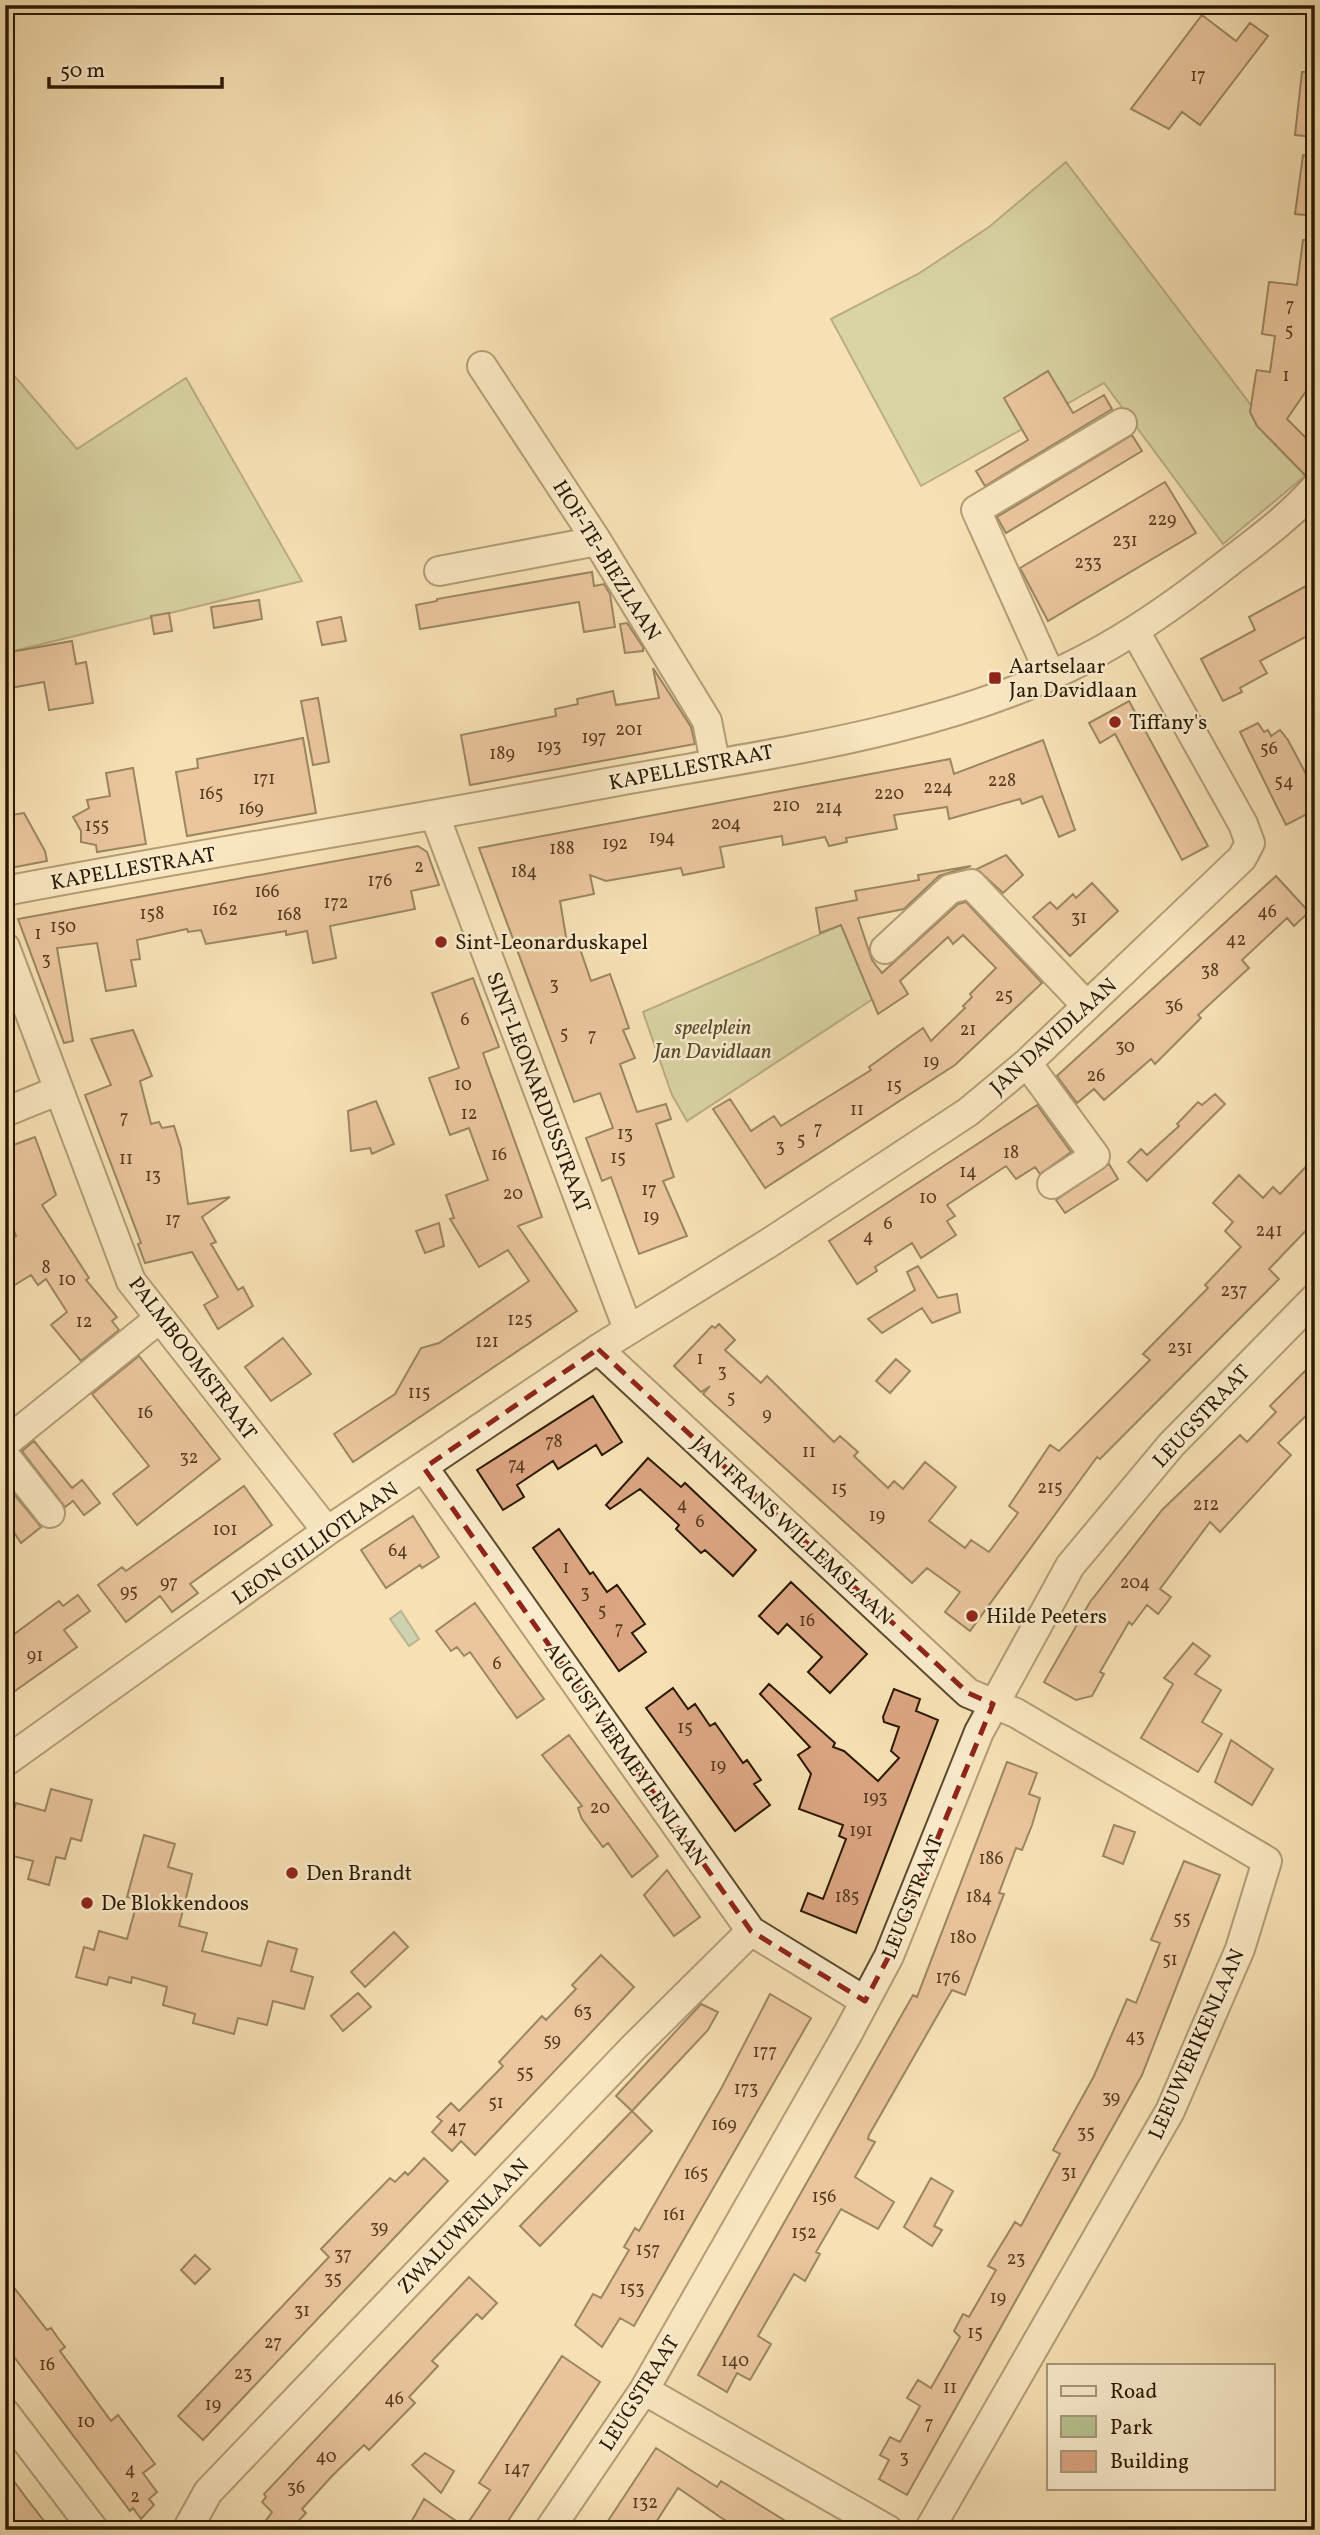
<svg xmlns="http://www.w3.org/2000/svg" width="1320" height="2535" font-family="Vollkorn,serif">
	<rect width="100%" height="100%" fill="#f7e1b4"/>
	<filter id="stains"><feTurbulence type="fractalNoise" baseFrequency=".00286" numOctaves="4"/><feColorMatrix values="0 0 0 0 .2 0 0 0 0 .09 0 0 0 0 .02 0 0 0 .5 -.17"/></filter>
	<radialGradient id="worn" r=".72"><stop offset=".6" stop-color="#630" stop-opacity="0"/><stop offset="1" stop-color="#630" stop-opacity=".3"/></radialGradient>
	<path fill="#b7c491" stroke="#706e49" stroke-width="2" d="M1066 162 1305 476 1223 544 1104 383 921 486 831 319 918 274 989 227Z
		M5 365 77 449 186 378 302 581 5 653Z
		M841 925 873 999 687 1121 672 1095 643 1012Z"/>
	<path fill="#9dbeac" stroke="#6f7c68" stroke-width="2" d="M401 1611 419 1639 409 1646 390 1619Z"/>
	<path fill="#dba581" stroke="#2a1901" stroke-width="2" d="M1202 15 1236 41 1250 23 1268 36 1200 125 1182 112 1169 129 1131 109Z
		M1302 72H1315V137L1295 135Z
		M1303 155 1315 156V216L1295 214Z
		M1303 240H1315V378L1287 419 1315 447V466L1305 475 1257 426 1250 412 1256 373 1257 370 1270 372 1275 336 1262 334 1269 282 1297 285Z
		M1048 371 1073 413 1104 395 1112 409 985 486 976 471 1028 440 1004 398Z
		M1132 435 1142 451 1006 533 997 517Z
		M1165 482 1196 533 1048 621 1020 568Z
		M592 572 594 586 604 584 610 594 615 627 584 632 579 602 420 629 416 605 437 601V599Z
		M1315 581V632L1260 661 1267 673 1240 688 1242 692 1223 701 1201 659 1255 630 1249 617Z
		M259 600 262 619 214 628 211 607Z
		M169 613 172 631 154 634 151 616Z
		M341 617 346 641 322 645 317 622Z
		M627 623 643 647V651L625 653 620 624Z
		M72 641 76 664 86 662 93 703 49 710 44 682 10 688 5 653Z
		M653 668 691 727 695 744 470 785 461 735 556 716 555 709 578 704 577 699 613 691 616 705 659 698Z
		M318 698 329 762 313 765 301 701Z
		M1129 701 1208 846 1182 860 1115 734 1100 743 1089 723Z
		M1258 723 1264 732 1268 730 1271 736 1280 730 1288 740 1315 791V810L1286 825 1240 732Z
		M303 738 316 813 187 836 176 772 198 768 197 759Z
		M1043 740 1075 830 1059 837 1042 796 1022 804 1020 799 949 819 947 807 894 815 897 829 846 838 847 842 829 846 825 837 783 845 782 836 720 847 724 867 683 875 681 868 606 881 590 875 594 894 560 901 567 943 577 940 591 981 610 974 629 1028 623 1030 635 1058 620 1064 637 1112 666 1104 671 1119 656 1124 674 1177 663 1181 687 1236 639 1254 611 1177 602 1181 586 1138 613 1128 600 1093 574 1102 479 848 950 759 954 774Z
		M133 768 146 844 97 852 96 845 81 842V831L73 817 89 808 87 800 110 796 106 773Z
		M24 813 45 851 47 861 5 869V816Z
		M418 846 427 852 439 885 411 891 415 909 330 926 336 958 313 963 307 931 286 935V931L206 944 201 930 188 932 187 929 137 940 140 959 131 960 136 986 106 991 97 943 57 948 73 1041 64 1043 18 919Z
		M1006 855 1023 875 1003 893 977 869Z
		M971 866 939 876 904 909 858 918 872 960 882 973 958 904 966 902 1042 983 955 1065 765 1188 713 1109 730 1099 751 1131 774 1116 781 1126 871 1070 869 1067 923 1028 931 1041 965 1008 963 1006 972 997 970 994 996 968 963 935 953 944 948 937 900 981 908 994 878 1014 841 925 820 933 816 908 857 900 855 891 919 880 918 875Z
		M1276 876 1309 912 1294 926 1287 918 1242 960 1249 968 1198 1015 1201 1018 1155 1064 1151 1059 1104 1100 1094 1089 1077 1103 1057 1076Z
		M1092 883 1118 911 1070 956 1033 917 1050 902 1057 909 1073 894 1076 898Z
		M473 978 499 1047 483 1053 542 1217 518 1226 577 1311 353 1462 334 1434 395 1394 421 1348 439 1343 529 1281 508 1250 479 1267 450 1219 454 1218 446 1195 488 1180 469 1128 450 1135 429 1078 459 1068 432 993Z
		M133 1030 152 1076 140 1081 151 1124 159 1122 162 1128 174 1126 181 1148 188 1204 230 1197 202 1217 216 1242 211 1244 238 1290 243 1287 253 1306 218 1329 204 1305 218 1297 192 1252 145 1263 138 1244 141 1243 85 1095 111 1085 91 1039Z
		M1215 1094 1225 1104 1147 1181 1128 1162 1141 1149 1147 1155 1179 1126 1177 1124 1198 1102 1202 1105Z
		M376 1101 394 1144 372 1154 370 1148 351 1151 348 1111Z
		M1037 1105 1071 1152 1040 1174 1035 1167 1016 1179 1006 1166 947 1205 955 1216 947 1221 956 1235 921 1258 912 1243 875 1267 877 1271 857 1284 829 1241Z
		M35 1137 56 1195 42 1205 89 1278 86 1280 117 1317 112 1321 119 1330 81 1361 51 1325 67 1312 46 1279 38 1285 31 1275 5 1291V1242L16 1236 5 1206V1148Z
		M1315 1157V1221L1269 1269 1279 1279 1100 1459 1097 1457 970 1631 945 1612 960 1592 927 1568 912 1583 703 1394 710 1386 701 1392 674 1366 712 1326 715 1328 719 1324 735 1340 725 1350 761 1383 767 1376 834 1442 840 1436 858 1452 854 1456 888 1488 894 1481 903 1489 925 1462 956 1487 929 1521 965 1548 971 1540 989 1552 1018 1513 1009 1506 1050 1445 1059 1451 1150 1360 1143 1354 1208 1288 1205 1285 1241 1247 1225 1231 1233 1222 1213 1203 1239 1175 1263 1198 1273 1187 1280 1194Z
		M1109 1164 1118 1179 1065 1213 1056 1200Z
		M439 1223 444 1246 425 1253 416 1231Z
		M918 1266 938 1298 957 1294 960 1312 932 1323 922 1308 882 1333 868 1319 915 1290 907 1272Z
		M283 1338 311 1374 271 1401 245 1367Z
		M139 1356 220 1459 137 1525 113 1494 149 1466 92 1394Z
		M896 1359 910 1371 890 1393 876 1381Z
		M1315 1361V1407L1278 1443 1291 1455 1220 1532 1210 1522 1160 1589 1171 1597 1158 1614 1147 1605 1132 1625 1129 1622 1100 1672 1104 1674 1092 1696 1076 1700 1044 1682 1090 1602 1162 1510 1240 1435 1247 1442 1276 1412 1270 1406Z
		M593 1396 622 1442 602 1455 596 1445 558 1469 553 1461 517 1485 524 1497 503 1510 477 1470Z
		M34 1441 72 1488 82 1480 100 1503 84 1515 73 1501 65 1507 22 1451Z
		M648 1458 681 1487 685 1483 756 1550 733 1576 705 1550 701 1553 676 1529 679 1525 640 1489 610 1509 606 1505Z
		M5 1483 41 1527 21 1543 5 1519Z
		M244 1486 272 1525 190 1584 198 1593 172 1612 160 1596 126 1622 98 1585 122 1567 126 1571Z
		M413 1516 439 1557 422 1568 420 1565 386 1588 361 1550Z
		M559 1529 590 1574 593 1572 607 1592 617 1585 645 1624 632 1633 646 1652 619 1671 533 1548Z
		M791 1582 867 1654 830 1693 808 1672 822 1657 787 1624 778 1634 759 1616Z
		M78 1595 90 1611 64 1630 77 1647 5 1698V1641L59 1601 63 1606Z
		M475 1603 544 1699 517 1718 470 1652 464 1656 457 1647 451 1651 436 1631Z
		M1193 1643 1210 1656 1195 1674 1221 1690 1202 1722 1222 1734 1198 1772 1141 1738 1173 1684 1164 1678Z
		M769 1684 835 1743 833 1747 844 1751 878 1781 899 1758 891 1751 899 1727 884 1722 883 1717 894 1689 920 1699 916 1711 938 1720 856 1933 801 1911 808 1893 823 1899 846 1839 839 1836 843 1825 799 1809 811 1774 798 1755 810 1747 760 1694Z
		M673 1688 688 1709 695 1704 710 1726 715 1723 743 1763 747 1760 761 1780 754 1784 770 1805 735 1831 646 1708Z
		M569 1735 658 1856 632 1877 608 1843 603 1847 582 1819 578 1808 582 1806 542 1755Z
		M1231 1740 1273 1769 1252 1805 1215 1782Z
		M1007 1762 1037 1773 1029 1794 1040 1798 1032 1825 1022 1850 1016 1848 999 1893 1004 1894 965 1995 952 1990 869 2135 868 2139 875 2142 855 2177 894 2202 878 2229 841 2209 816 2252 820 2254 805 2281 794 2274 758 2336 771 2344 750 2380 737 2373 727 2392 698 2375 871 2069 913 1995 917 1997Z
		M51 1789 92 1800 81 1841 71 1838 65 1859 56 1857 49 1885 28 1879 33 1861 5 1854V1843L16 1803 45 1811Z
		M1114 1825 1135 1832 1123 1864 1103 1856Z
		M144 1835 175 1844 168 1867 192 1874 179 1926 207 1933 202 1951 261 1966 268 1941 297 1949 291 1971 313 1977 304 2009 273 2001 267 2025 238 2018 234 2034 193 2023 195 2014 163 2005 167 1987 132 1977 131 1983 109 1977 107 1985 76 1977 84 1947 94 1950 99 1931 127 1939 138 1899 127 1897Z
		M1184 1861 1220 1875 1142 2075 907 2495 879 2479 889 2460 880 2455 890 2437 900 2442 920 2406 907 2398 918 2380 931 2388 960 2337 954 2331 963 2314 969 2317 996 2270 988 2266 1015 2222 1021 2226 1060 2154 1053 2150 1094 2076 1127 1999 1136 2003 1160 1943 1151 1940Z
		M667 1870 700 1917 674 1936 644 1895Z
		M394 1932 408 1947 365 1987 351 1972Z
		M601 1955 634 1987 475 2155 461 2141 452 2151 432 2132 442 2121 437 2117 451 2103 459 2111 503 2066 499 2062 542 2016 546 2020 576 1989 572 1985Z
		M358 1993 371 2007 343 2031 331 2016Z
		M770 1994 811 2018 634 2326 620 2318 602 2347 575 2325 593 2294 601 2298 629 2250 624 2247 635 2228 639 2231 722 2087Z
		M701 2004 718 2012 708 2030 632 2111 616 2096Z
		M632 2111 652 2131 540 2246 520 2226Z
		M424 2158 448 2181 203 2440 178 2416 329 2257 321 2249 344 2225 390 2178 395 2182 405 2172 408 2175Z
		M931 2178 953 2191 934 2226 942 2230 932 2246 904 2227Z
		M195 2255 210 2269 195 2284 181 2270Z
		M5 2276 47 2330 51 2328 58 2338 65 2347 60 2351 111 2421 118 2415 155 2464 143 2473 157 2492 149 2499 154 2505 141 2519 133 2508 130 2511 5 2345Z
		M469 2277 497 2303 482 2319 477 2314 432 2361 438 2366 409 2397 415 2403 369 2450 364 2445 332 2476 302 2509 306 2513 290 2530H259L272 2512 262 2502 266 2497 264 2494Z
		M562 2356 600 2382 502 2530H422L410 2524 424 2499 465 2527 490 2490 479 2483Z
		M656 2448 717 2487 721 2481 800 2530H739L678 2488 651 2530H602Z
		M425 2453 454 2471 441 2493 412 2465Z
		M5 2469 27 2499 51 2530H5Z"/>
	<g fill="none" stroke-linecap="round" stroke-linejoin="round">
		<defs>
			<path id="minor" d="M482 366 597 541 707 721 715 762
				M439 571 597 541
				M1050 674 976 510 1122 423
				M435 816 628 1329
				M5 891C200 854 396 823 591 786 753 755 938 736 1085 659 1133 634 1177 603 1219 570 1252 544 1287 520 1315 488
				M5 947 131 1281 327 1531
				M885 949 950 889 971 884 1087 1006
				M1027 1063 1095 1156 1052 1184
				M5 1112 57 1091
				M598 1349 968 1693 1016 1713 1267 1861 1240 1949 1170 2111 929 2530
				M5 1443 160 1318
				M5 1456 50 1513
				M424 1468 751 1931 865 2001
				M5 1762 327 1531 598 1349 772 1241 968 1112 1027 1063 1242 858 1250 843 1243 824 1135 631
				M644 2390 888 2530
				M5 2413 94 2530
				M187 2530 208 2492 634 2047 751 1931
				M549 2530 644 2390 847 2035 889 1956 979 1732 1070 1566 1171 1445 1315 1298"/>
		</defs>
		<use href="#minor" stroke="#5d4b2e" stroke-width="32"/>
		<use href="#minor" stroke="#faecce" stroke-width="28"/>
	</g>
	<path d="M0 0H1320V2535H0ZM598 1349 968 1693 993 1704 889 1956 865 2001 751 1931 424 1468Z" fill="#f7e1b4" fill-opacity=".55" fill-rule="evenodd"/>
	<path fill="none" stroke="#8f2418" stroke-width="5" stroke-dasharray="14 9" stroke-linejoin="round" d="M598 1349 968 1693 993 1704 889 1956 865 2001 751 1931 424 1468Z"/>
	<g fill="#8f2418" stroke="#faecce" stroke-width="2.5">
		<rect x="988" y="671" width="14" height="14" rx="3.5"/>
		<circle cx="1115" cy="722" r="7"/>
		<circle cx="441" cy="942" r="7"/>
		<circle cx="972" cy="1616" r="7"/>
		<circle cx="292" cy="1873" r="7"/>
		<circle cx="87" cy="1903" r="7"/>
	</g>
	<g text-anchor="middle" stroke-width="5" stroke-linejoin="round" paint-order="stroke">
		<g font-size="18" fill="#563c21">
			<text x="1198" y="81">17</text>
			<text x="1290" y="311">7</text>
			<text x="1289" y="336">5</text>
			<text x="1286" y="381">1</text>
			<text x="1162" y="525">229</text>
			<text x="1125" y="546">231</text>
			<text x="1088" y="568">233</text>
			<text x="629" y="735">201</text>
			<text x="594" y="743">197</text>
			<text x="549" y="752">193</text>
			<text x="1269" y="754">56</text>
			<text x="502" y="759">189</text>
			<text x="264" y="784">171</text>
			<text x="1002" y="786">228</text>
			<text x="1284" y="787">54</text>
			<text x="938" y="793">224</text>
			<text x="211" y="799">165</text>
			<text x="889" y="799">220</text>
			<text x="786" y="811">210</text>
			<text x="829" y="813">214</text>
			<text x="251" y="814">169</text>
			<text x="726" y="829">204</text>
			<text x="97" y="831">155</text>
			<text x="662" y="843">194</text>
			<text x="615" y="849">192</text>
			<text x="562" y="854">188</text>
			<text x="419" y="872">2</text>
			<text x="524" y="877">184</text>
			<text x="380" y="886">176</text>
			<text x="267" y="897">166</text>
			<text x="336" y="908">172</text>
			<text x="225" y="915">162</text>
			<text x="1267" y="917">46</text>
			<text x="152" y="919">158</text>
			<text x="289" y="920">168</text>
			<text x="1079" y="923">31</text>
			<text x="63" y="932">150</text>
			<text x="38" y="939">1</text>
			<text x="1236" y="945">42</text>
			<text x="46" y="965">3</text>
			<text x="1210" y="976">38</text>
			<text x="554" y="990">3</text>
			<text x="1004" y="1001">25</text>
			<text x="1174" y="1011">36</text>
			<text x="465" y="1025">6</text>
			<text x="968" y="1035">21</text>
			<text x="564" y="1039">5</text>
			<text x="592" y="1041">7</text>
			<text x="1125" y="1052">30</text>
			<text x="931" y="1067">19</text>
			<text x="1096" y="1081">26</text>
			<text x="463" y="1090">10</text>
			<text x="894" y="1091">15</text>
			<text x="857" y="1115">11</text>
			<text x="469" y="1119">12</text>
			<text x="124" y="1123">7</text>
			<text x="818" y="1134">7</text>
			<text x="625" y="1139">13</text>
			<text x="801" y="1145">5</text>
			<text x="780" y="1152">3</text>
			<text x="1011" y="1158">18</text>
			<text x="499" y="1160">16</text>
			<text x="618" y="1163">15</text>
			<text x="126" y="1164">11</text>
			<text x="968" y="1177">14</text>
			<text x="153" y="1181">13</text>
			<text x="649" y="1195">17</text>
			<text x="513" y="1199">20</text>
			<text x="928" y="1203">10</text>
			<text x="651" y="1222">19</text>
			<text x="173" y="1225">17</text>
			<text x="888" y="1229">6</text>
			<text x="1269" y="1236">241</text>
			<text x="868" y="1242">4</text>
			<text x="46" y="1273">8</text>
			<text x="67" y="1285">10</text>
			<text x="1234" y="1296">237</text>
			<text x="520" y="1325">125</text>
			<text x="84" y="1327">12</text>
			<text x="487" y="1347">121</text>
			<text x="1180" y="1353">231</text>
			<text x="700" y="1364">1</text>
			<text x="722" y="1377">3</text>
			<text x="419" y="1398">115</text>
			<text x="731" y="1403">5</text>
			<text x="145" y="1418">16</text>
			<text x="767" y="1420">9</text>
			<text x="554" y="1447">78</text>
			<text x="809" y="1457">11</text>
			<text x="189" y="1463">32</text>
			<text x="517" y="1470">74</text>
			<text x="1050" y="1493">215</text>
			<text x="839" y="1494">15</text>
			<text x="682" y="1510">4</text>
			<text x="1206" y="1510">212</text>
			<text x="877" y="1521">19</text>
			<text x="700" y="1527">6</text>
			<text x="225" y="1535">101</text>
			<text x="398" y="1556">64</text>
			<text x="566" y="1573">1</text>
			<text x="169" y="1588">97</text>
			<text x="1135" y="1588">204</text>
			<text x="129" y="1597">95</text>
			<text x="585" y="1598">3</text>
			<text x="602" y="1616">5</text>
			<text x="807" y="1626">16</text>
			<text x="619" y="1634">7</text>
			<text x="35" y="1661">91</text>
			<text x="497" y="1669">6</text>
			<text x="685" y="1733">15</text>
			<text x="718" y="1771">19</text>
			<text x="875" y="1803">193</text>
			<text x="600" y="1813">20</text>
			<text x="861" y="1836">191</text>
			<text x="991" y="1864">186</text>
			<text x="847" y="1902">185</text>
			<text x="979" y="1902">184</text>
			<text x="1182" y="1924">55</text>
			<text x="963" y="1943">180</text>
			<text x="1170" y="1965">51</text>
			<text x="948" y="1983">176</text>
			<text x="583" y="2017">63</text>
			<text x="1135" y="2042">43</text>
			<text x="552" y="2046">59</text>
			<text x="765" y="2057">177</text>
			<text x="525" y="2078">55</text>
			<text x="746" y="2094">173</text>
			<text x="1111" y="2103">39</text>
			<text x="496" y="2108">51</text>
			<text x="724" y="2130">169</text>
			<text x="457" y="2133">47</text>
			<text x="1086" y="2138">35</text>
			<text x="1069" y="2178">31</text>
			<text x="696" y="2179">165</text>
			<text x="824" y="2202">156</text>
			<text x="674" y="2220">161</text>
			<text x="379" y="2233">39</text>
			<text x="804" y="2238">152</text>
			<text x="648" y="2255">157</text>
			<text x="343" y="2260">37</text>
			<text x="1016" y="2264">23</text>
			<text x="333" y="2284">35</text>
			<text x="632" y="2294">153</text>
			<text x="998" y="2303">19</text>
			<text x="302" y="2316">31</text>
			<text x="975" y="2338">15</text>
			<text x="273" y="2348">27</text>
			<text x="735" y="2366">140</text>
			<text x="47" y="2370">16</text>
			<text x="243" y="2379">23</text>
			<text x="950" y="2393">11</text>
			<text x="394" y="2404">46</text>
			<text x="213" y="2410">19</text>
			<text x="86" y="2427">10</text>
			<text x="929" y="2429">7</text>
			<text x="326" y="2462">40</text>
			<text x="904" y="2463">3</text>
			<text x="517" y="2474">147</text>
			<text x="130" y="2475">4</text>
			<text x="296" y="2493">36</text>
			<text x="135" y="2502">2</text>
			<text x="645" y="2508">132</text>
		</g>
		<g font-size="21" fill="#2a1901" stroke="#faecce">
			<text transform="translate(607 560) rotate(58)" y="7">HOF-TE-BIEZLAAN</text>
			<text transform="translate(691 767) rotate(-11)" y="7">KAPELLESTRAAT</text>
			<text transform="translate(133 868) rotate(-10)" y="7">KAPELLESTRAAT</text>
			<text transform="translate(1053 1036) rotate(-42)" y="7">JAN DAVIDLAAN</text>
			<text transform="translate(539 1092) rotate(69)" y="7">SINT-LEONARDUSSTRAAT</text>
			<text transform="translate(193 1358) rotate(53)" y="7">PALMBOOMSTRAAT</text>
			<text transform="translate(1201 1416) rotate(-47)" y="7">LEUGSTRAAT</text>
			<text transform="translate(793 1530) rotate(43)" y="7">JAN FRANS WILLEMSLAAN</text>
			<text transform="translate(315 1543) rotate(-35)" y="7">LEON GILLIOTLAAN</text>
			<text transform="translate(626 1754) rotate(55)" y="7">AUGUST VERMEYLENLAAN</text>
			<text transform="translate(912 1897) rotate(-68)" y="7">LEUGSTRAAT</text>
			<text transform="translate(1196 2044) rotate(-66)" y="7">LEEUWERIKENLAAN</text>
			<text transform="translate(463 2226) rotate(-46)" y="7">ZWALUWENLAAN</text>
			<text transform="translate(639 2393) rotate(-58)" y="7">LEUGSTRAAT</text>
		</g>
		<g font-size="21" fill="#2a1901" stroke="#faecce" text-anchor="start">
			<text x="1009" y="673">Aartselaar<tspan x="1009" dy="24">Jan Davidlaan</tspan></text>
			<text x="1129" y="729">Tiffany's</text>
			<text x="455" y="949">Sint-Leonarduskapel</text>
			<text x="986" y="1623">Hilde Peeters</text>
			<text x="306" y="1880">Den Brandt</text>
			<text x="101" y="1910">De Blokkendoos</text>
		</g>
		<g font-size="21" font-style="italic" fill="#544c2c" stroke="#faecce">
			<text x="713" y="1034">speelplein<tspan x="713" dy="24">Jan Davidlaan</tspan></text>
		</g>
	</g>
	<rect width="1320" height="2535" fill="none" stroke="#f7e1b4" stroke-width="28"/>
	<rect x="7" y="7" width="1306" height="2521" fill="none" stroke="#2a1901" stroke-width="3.5"/>
	<rect x="14" y="14" width="1292" height="2507" fill="none" stroke="#2a1901" stroke-width="2"/>
	<rect x="1047" y="2364" width="228" height="126" fill="#faecce" stroke="#a7987c" stroke-width="2"/>
	<rect x="1061" y="2386" width="35" height="10" fill="#faecce" stroke="#a7987c" stroke-width="2"/>
	<text x="1110" y="2398" font-size="21" fill="#2a1901">Road</text>
	<rect x="1061" y="2416" width="35" height="21" fill="#b7c491" stroke="#a7987c" stroke-width="2"/>
	<text x="1110" y="2434" font-size="21" fill="#2a1901">Park</text>
	<rect x="1061" y="2451" width="35" height="21" fill="#dba581" stroke="#a7987c" stroke-width="2"/>
	<text x="1110" y="2468" font-size="21" fill="#2a1901">Building</text>
	<path d="M49 77v10h173v-10" fill="none" stroke="#2a1901" stroke-width="3.5"/>
	<text x="60" y="77" font-size="21" fill="#2a1901" stroke="#faecce" stroke-width="5" paint-order="stroke">50 m</text>
	<rect width="100%" height="100%" filter="url(#stains)"/>
	<rect width="100%" height="100%" fill="url(#worn)"/>
</svg>
